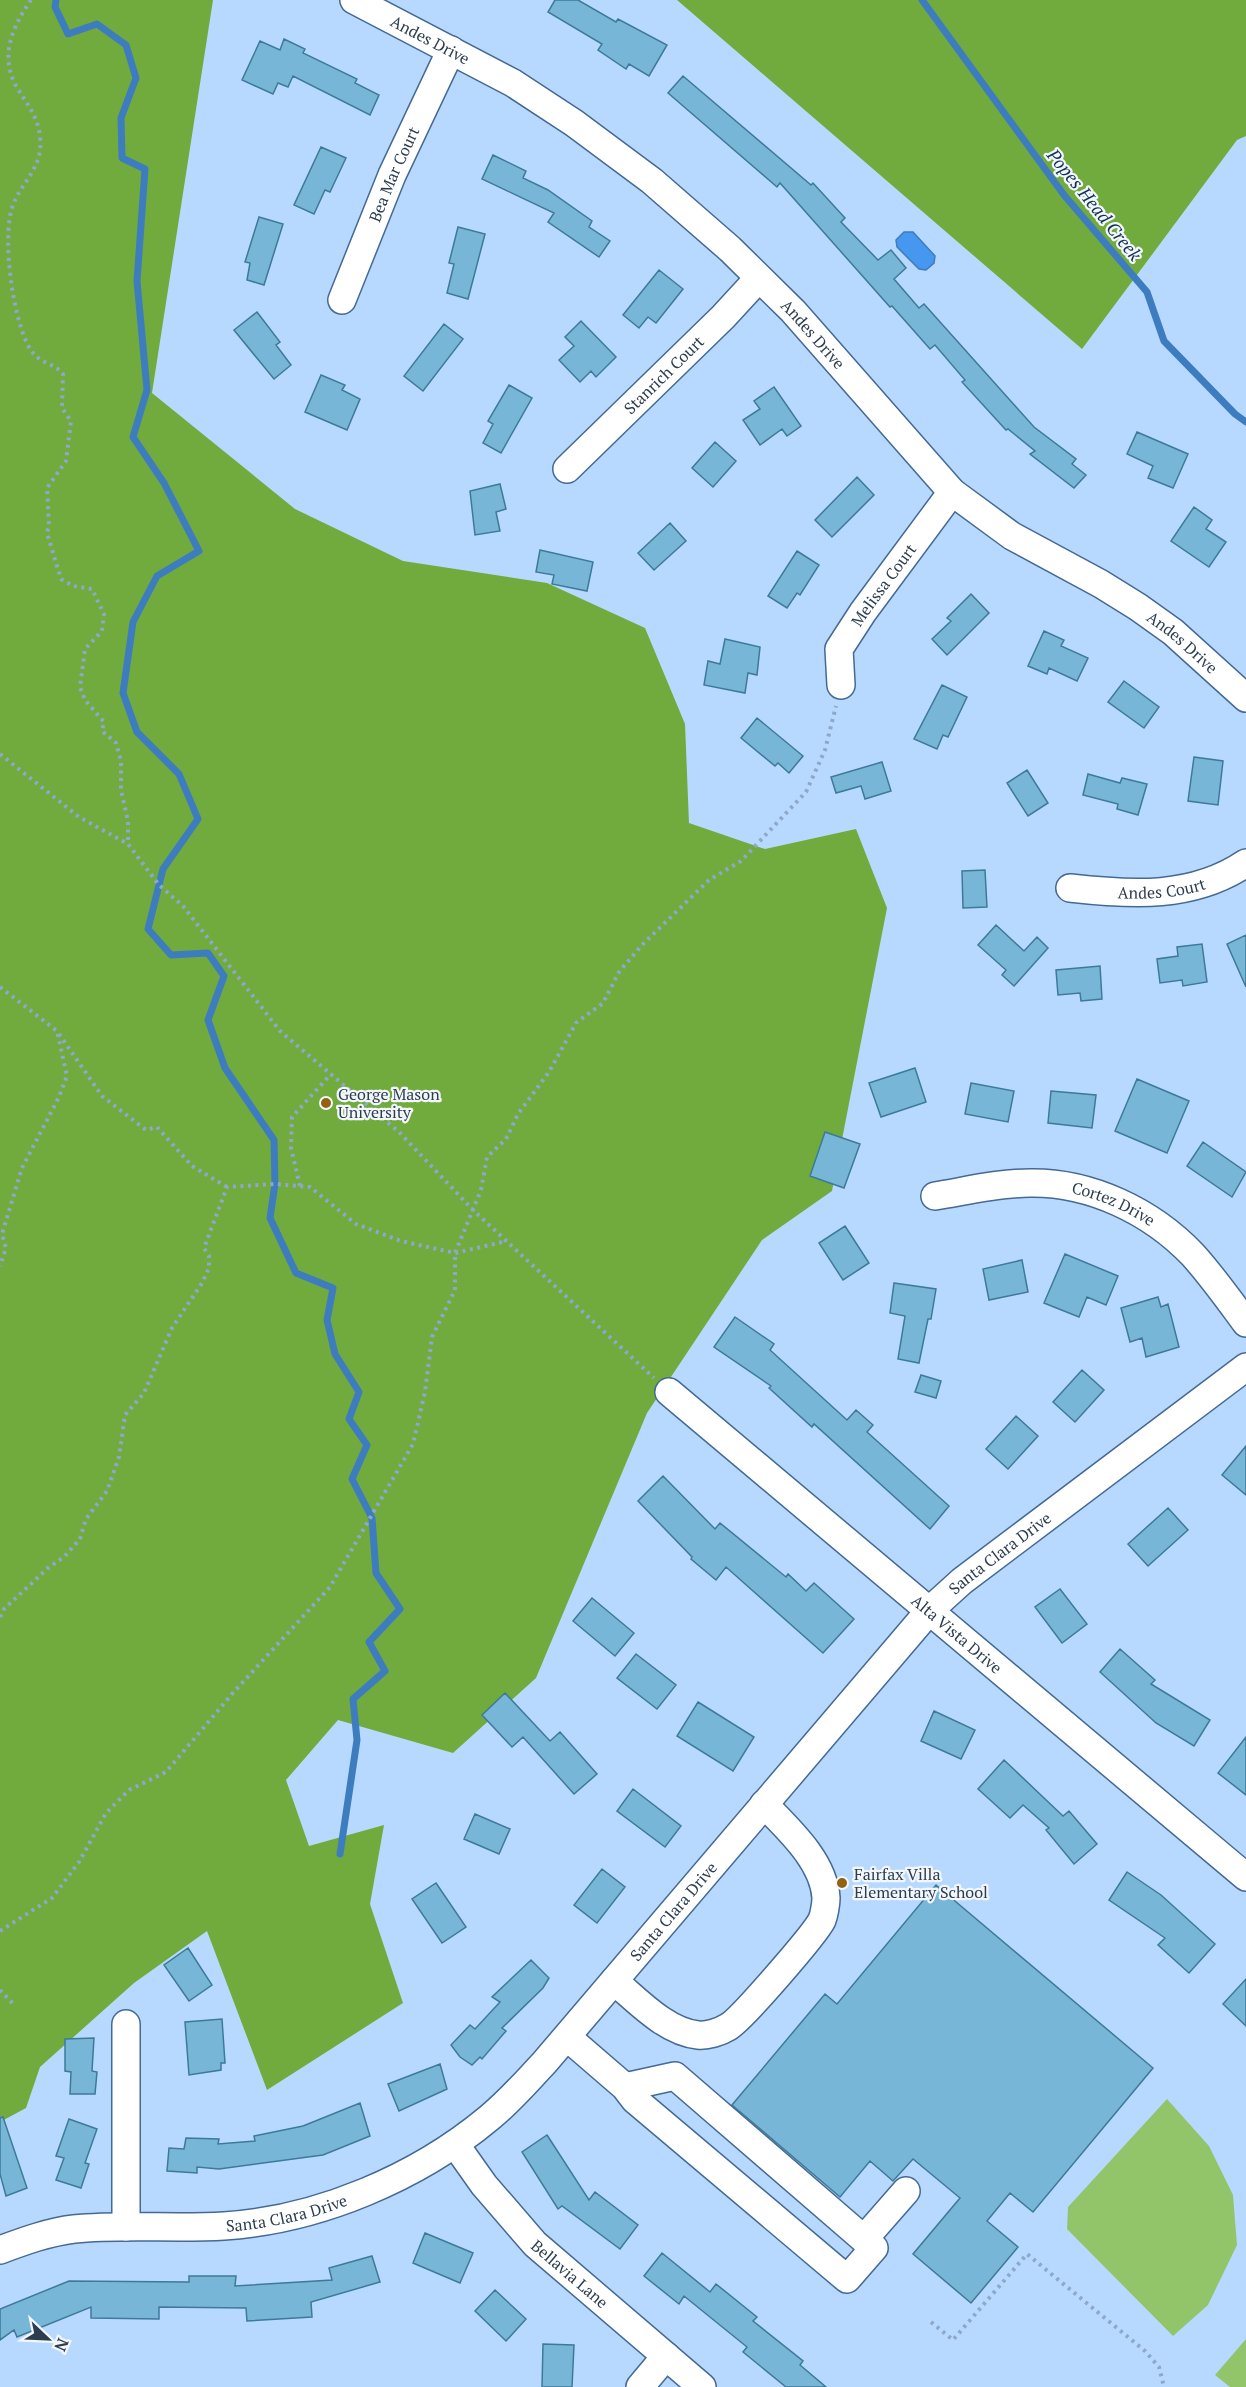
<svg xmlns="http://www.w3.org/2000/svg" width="1246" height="2387" font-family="'PT Serif',serif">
	<rect width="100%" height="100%" fill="#b8d9ff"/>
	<path fill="#92c56a" d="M1167 2099 1209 2146 1233 2195 1237 2245 1208 2305 1173 2336 1067 2229 1068 2207Z
		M1246 2339V2387H1230L1215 2375Z"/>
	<path fill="#71ab3d" d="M0 0H213L152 393 295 509 403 561 547 583 645 628 685 724 689 823 765 849 856 829 887 908 832 1191 762 1240 647 1413 536 1678 453 1753 338 1720 286 1780 309 1846 384 1825 370 1904 403 2003 267 2090 207 1931 134 1983 40 2067 26 2108 0 2122Z
		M677 0H1246V136L1237 140 1082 349Z"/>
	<path fill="#4597f0" stroke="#3e7cc0" stroke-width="1.5" d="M904 232H913L935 256 934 263 926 270 919 269 897 247 896 240Z"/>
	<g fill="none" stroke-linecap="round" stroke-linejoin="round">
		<path stroke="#3e7cc0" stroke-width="7" d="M56 0 55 7 68 34 97 24 126 45 136 78 121 118 122 158 145 169 137 281 147 390 133 437 164 483 199 551 157 576 133 622 123 693 137 732 179 774 198 819 163 869 148 929 171 955 208 953 224 976 208 1020 225 1068 274 1140 275 1184 270 1218 296 1273 333 1288 327 1320 335 1354 359 1392 349 1419 367 1445 352 1479 372 1518 376 1573 400 1609 369 1642 385 1671 353 1699 357 1740 340 1854
			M922 0 1064 195 1147 292 1164 341 1235 414 1246 422"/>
	</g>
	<path fill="#78b6d8" stroke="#3d7a99" stroke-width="1.5" d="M555 0H578L616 22 618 19 667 45 649 76 629 64 626 69 598 50 602 44 548 12Z
		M284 39 305 49 303 53 357 79 355 83 379 95 370 115 293 76 288 87 278 83 273 94 242 80 260 41 280 50Z
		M683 76 811 185 813 183 845 218 841 222 878 260 891 250 906 268 894 279 919 308 924 304 1034 427 1076 459 1072 464 1086 475 1074 488 1030 454 1035 451 1008 429 1006 430 962 382 965 380 935 345 930 349 892 306 890 307 780 183 777 187 668 93Z
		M321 147 346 158 330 192 325 190 314 214 294 205Z
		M493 155 526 171 523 178 548 190 592 221 589 227 610 241 599 257 548 222 554 213 482 179Z
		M259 217 283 224 264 285 247 280 250 263 245 262Z
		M458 227 485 234 468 299 447 293 454 264 449 263Z
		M659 270 683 289 656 323 648 317 639 328 623 315Z
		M257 312 280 342 276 345 291 365 274 379 234 330Z
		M581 321 616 357 596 377 591 371 580 382 559 360 574 346 565 337Z
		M444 324 463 339 423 391 404 376Z
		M321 375 345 385 342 390 360 399 347 430 305 412Z
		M509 385 532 398 501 453 483 443 493 424 488 421Z
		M774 387 801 426 787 436 782 429 760 445 743 420 760 409 754 401Z
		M1137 432 1188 454 1173 488 1148 478 1153 466 1127 454Z
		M715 442 736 461 713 487 692 468Z
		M857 477 874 495 832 537 815 520Z
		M500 484 506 509 496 512 500 531 475 535 470 491Z
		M1194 507 1212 520 1206 529 1226 542 1209 567 1171 541Z
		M670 523 686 541 654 570 638 553Z
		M540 550 593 562 587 591 552 584 554 575 536 572Z
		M797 551 819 565 800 595 797 593 787 608 768 596Z
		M971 594 989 613 947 655 932 639 951 621 947 618Z
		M1044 631 1064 640 1061 646 1088 658 1077 681 1049 668 1047 674 1028 666Z
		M725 639 760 647 757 675 748 673 745 693 704 685 708 661 720 664Z
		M1124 681 1159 707 1144 728 1108 702Z
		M942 685 967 697 948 737 943 735 937 749 914 739Z
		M757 718 803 756 789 773 778 763 775 766 741 738Z
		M1194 757 1223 761 1218 805 1188 801Z
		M882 762 891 791 865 799 861 786 836 793 831 777Z
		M1027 770 1048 803 1028 816 1007 783Z
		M1088 774 1120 783 1122 778 1147 784 1138 815 1117 809 1118 804 1083 795Z
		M985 870 987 907 963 908 962 871Z
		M996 925 1024 951 1037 937 1048 948 1014 986 1002 975 1006 970 978 945Z
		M1246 935V987L1227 944Z
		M1202 944 1207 982 1183 986 1182 980 1160 983 1157 959 1178 956 1177 947Z
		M1100 966 1102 999 1081 1001 1080 993 1058 995 1056 970Z
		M915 1068 926 1102 881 1117 869 1083Z
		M1137 1079 1189 1101 1167 1153 1115 1131Z
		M971 1083 1014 1091 1008 1122 965 1114Z
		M1051 1091 1096 1095 1092 1128 1048 1123Z
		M825 1132 860 1144 844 1188 810 1176Z
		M1203 1142 1246 1172 1232 1197 1187 1166Z
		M845 1226 869 1263 843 1280 819 1243Z
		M1065 1254 1118 1276 1106 1305 1087 1297 1079 1317 1044 1303Z
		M1022 1260 1028 1292 989 1300 983 1269Z
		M894 1283 936 1289 931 1319H928L919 1363 898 1359 905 1316 890 1313Z
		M1158 1297 1161 1307 1168 1304 1179 1347 1146 1357 1142 1338 1130 1342 1121 1308Z
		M735 1317 774 1344 770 1350 847 1420 856 1410 873 1425 867 1432 949 1506 930 1529 814 1424 812 1427 769 1388 771 1386 714 1347Z
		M1082 1370 1104 1390 1075 1422 1053 1402Z
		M921 1375 941 1381 936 1398 915 1392Z
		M1016 1416 1038 1436 1008 1469 986 1449Z
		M1246 1446V1495L1222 1475Z
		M663 1476 715 1529 720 1523 786 1577 788 1574 806 1591 814 1583 854 1619 823 1653 726 1567 716 1580 691 1559 692 1557 638 1501Z
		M1168 1508 1188 1530 1148 1566 1128 1544Z
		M1060 1589 1087 1624 1062 1643 1035 1607Z
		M592 1598 634 1633 615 1656 573 1621Z
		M1120 1649 1155 1680 1151 1684 1210 1720 1194 1746 1156 1723 1100 1672Z
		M636 1654 676 1685 657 1709 617 1678Z
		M505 1693 550 1741 560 1732 597 1774 574 1794 523 1737 512 1747 482 1715Z
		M698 1702 754 1737 733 1771 677 1736Z
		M934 1711 975 1730 961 1759 921 1741Z
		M1246 1737V1795L1218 1773Z
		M1004 1760 1063 1816 1069 1811 1097 1844 1074 1864 1046 1830 1049 1828 1023 1805 1010 1818 978 1789Z
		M633 1789 681 1826 665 1847 617 1811Z
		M475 1814 510 1829 499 1854 464 1839Z
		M602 1869 625 1887 597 1923 574 1905Z
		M1127 1872 1161 1895 1215 1944 1189 1973 1158 1945 1165 1938 1109 1900Z
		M436 1883 466 1927 442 1943 412 1899Z
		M936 1885 1153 2068 1033 2212 1010 2193 987 2221 1018 2247 971 2303 913 2254 960 2198 913 2159 893 2181 870 2161 840 2197 732 2105 825 1994 837 2004Z
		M188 1948 212 1985 189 2001 164 1965Z
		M531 1960 549 1978 543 1988 502 2028 506 2031 482 2059 480 2057 472 2065 460 2057 451 2045 470 2025 475 2029 500 2002 492 1997Z
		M1246 1979V2026L1223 2004Z
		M222 2019 225 2063H221V2070L189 2075 185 2022Z
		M94 2038 92 2071 97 2072 95 2094H70L71 2072 65 2071V2039Z
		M440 2064 447 2089 399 2111 388 2084Z
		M360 2103 370 2136 323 2155 219 2169 197 2167V2173L167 2171 169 2148 184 2149 186 2138 219 2139 218 2144 255 2141 254 2136 303 2126Z
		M3 2117 27 2188 6 2196 0 2174V2118Z
		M69 2119 97 2129 85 2163 89 2164 81 2188 56 2180 64 2158 56 2156Z
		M547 2135 589 2200 595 2192 638 2225 620 2249 562 2206 558 2209 522 2152Z
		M425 2233 473 2253 460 2283 413 2263Z
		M662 2253 710 2292 716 2284 757 2317 753 2321 803 2361 800 2365 826 2387H786L743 2352 747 2347 684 2296 679 2304 644 2276Z
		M372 2256 380 2282 311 2302 312 2317 247 2321 246 2308 159 2307V2319L91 2318V2307L17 2337 14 2330 0 2340V2309L69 2281 189 2282V2276H236L235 2286 332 2280 329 2268Z
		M495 2290 526 2319 506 2341 475 2311Z
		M543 2344 574 2345 572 2387H542Z"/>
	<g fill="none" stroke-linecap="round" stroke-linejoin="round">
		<defs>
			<g id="minor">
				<path id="s1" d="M354 0 513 83 574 123 652 181 730 249 793 311 952 492 1012 536 1101 584 1138 607 1173 632 1246 698"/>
				<path id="s2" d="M342 300 392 175 451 50"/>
				<path id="s3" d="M567 469 723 317 758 279"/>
				<path id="s4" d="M841 685 839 649 863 612 952 492"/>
				<path id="s5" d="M1070 888C1132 895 1193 899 1246 863"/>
				<path id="s6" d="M935 1196C966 1191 998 1183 1030 1183 1090 1182 1151 1211 1193 1255 1212 1276 1229 1300 1246 1323"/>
				<path id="s7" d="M669 1392 1246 1877"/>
				<path d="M614 1981C637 2000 666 2032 698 2035 707 2036 720 2032 728 2027 741 2020 815 1934 822 1920 824 1915 826 1904 826 1898 824 1861 788 1829 764 1804"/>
				<path d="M126 2024V2227"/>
				<path d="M567 2037 625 2087 635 2100 847 2279 874 2248 675 2076 625 2087"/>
				<path id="s8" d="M455 2144 484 2185 535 2244 702 2387"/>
				<path d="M864 2239 906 2191"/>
				<path id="s9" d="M0 2250C24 2241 49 2232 74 2229 124 2224 174 2229 224 2226 318 2220 417 2178 489 2118 509 2102 526 2082 544 2063L930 1610 962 1581 1246 1367"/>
				<path d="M640 2387 666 2356"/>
			</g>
		</defs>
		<use href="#minor" stroke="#446993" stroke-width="30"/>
		<path stroke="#8da8c9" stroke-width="4" stroke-dasharray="3 4.5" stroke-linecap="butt" d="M31 0C13 26 0 54 15 84 25 102 38 115 40 137 44 169 20 182 12 208 2 239 13 319 29 347 39 365 54 362 63 374L62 408 71 421 66 461 47 488 49 525 47 533 61 579 73 586 92 589 104 614 102 631 85 649 80 687 85 700 104 722 102 731 116 743 121 761V790L128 821V844
			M0 754 79 817 128 844 159 885 183 906 280 1031 399 1132 473 1210 654 1378
			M0 987 57 1031 67 1076 59 1097 22 1168 2 1234 6 1248 0 1266
			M59 1034 102 1096 146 1130 157 1127 192 1166 227 1187
			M300 1186 291 1148 292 1117 331 1074
			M0 1617 4 1609 48 1568 65 1556 80 1539 86 1519 107 1491 119 1457 125 1415 144 1393 172 1328 202 1283 209 1268V1256L204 1248 227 1187 275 1184 310 1187 356 1224 401 1241 455 1253 507 1241
			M0 1931 52 1898 79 1862 106 1813 129 1790 166 1772 232 1694 330 1587 413 1444 425 1392 432 1337 455 1290V1253L481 1190 487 1157 506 1139 518 1114 549 1072 576 1023 603 1003 619 972 642 945 709 880 741 861 806 792 825 750 836 706
			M0 1990 14 2005
			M931 2322 953 2340 1027 2254 1145 2351 1159 2367 1164 2387"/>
		<use href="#minor" stroke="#fff" stroke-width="27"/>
	</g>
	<g fill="#926111" stroke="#f3f7fc" stroke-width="2">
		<circle cx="326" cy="1103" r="6"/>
		<circle cx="842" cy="1883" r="6"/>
	</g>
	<g text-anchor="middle" stroke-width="4.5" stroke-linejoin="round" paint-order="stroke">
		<g font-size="16" fill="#2d3d50" stroke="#f3f7fc">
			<text dy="6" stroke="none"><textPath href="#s1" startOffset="86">Andes Drive</textPath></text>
			<text dy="6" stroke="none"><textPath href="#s2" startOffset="136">Bea Mar Court</textPath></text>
			<text dy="6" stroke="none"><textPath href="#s1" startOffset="572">Andes Drive</textPath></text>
			<text dy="6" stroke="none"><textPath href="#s3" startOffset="135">Stanrich Court</textPath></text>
			<text dy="6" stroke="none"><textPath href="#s4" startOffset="114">Melissa Court</textPath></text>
			<text dy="6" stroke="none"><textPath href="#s1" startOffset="1058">Andes Drive</textPath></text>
			<text dy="6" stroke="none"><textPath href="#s5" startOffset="92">Andes Court</textPath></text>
			<text dy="6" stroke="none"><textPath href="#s6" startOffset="183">Cortez Drive</textPath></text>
			<text dy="6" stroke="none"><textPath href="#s9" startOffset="1281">Santa Clara Drive</textPath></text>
			<text dy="6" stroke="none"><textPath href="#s7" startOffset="376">Alta Vista Drive</textPath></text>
			<text dy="6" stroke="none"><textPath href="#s9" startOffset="795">Santa Clara Drive</textPath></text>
			<text dy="6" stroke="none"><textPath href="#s9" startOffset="291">Santa Clara Drive</textPath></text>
			<text dy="6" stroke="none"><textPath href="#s8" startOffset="174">Bellavia Lane</textPath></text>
		</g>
		<g font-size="16" fill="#2d3d50" stroke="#f3f7fc" text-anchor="start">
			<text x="338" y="1100">George Mason<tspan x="338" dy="18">University</tspan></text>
			<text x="854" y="1880">Fairfax Villa<tspan x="854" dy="18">Elementary School</tspan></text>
		</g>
		<g font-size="18" font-style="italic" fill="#113154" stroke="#f3f7fc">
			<text transform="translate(1094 205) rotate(51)" y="6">Popes Head Creek</text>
		</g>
	</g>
	<g transform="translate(48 2339) rotate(113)" stroke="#f3f7fc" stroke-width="4.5" paint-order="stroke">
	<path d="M0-4.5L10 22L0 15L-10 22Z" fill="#2d3d50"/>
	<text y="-9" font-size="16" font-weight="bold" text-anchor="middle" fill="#2d3d50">N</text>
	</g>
</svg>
